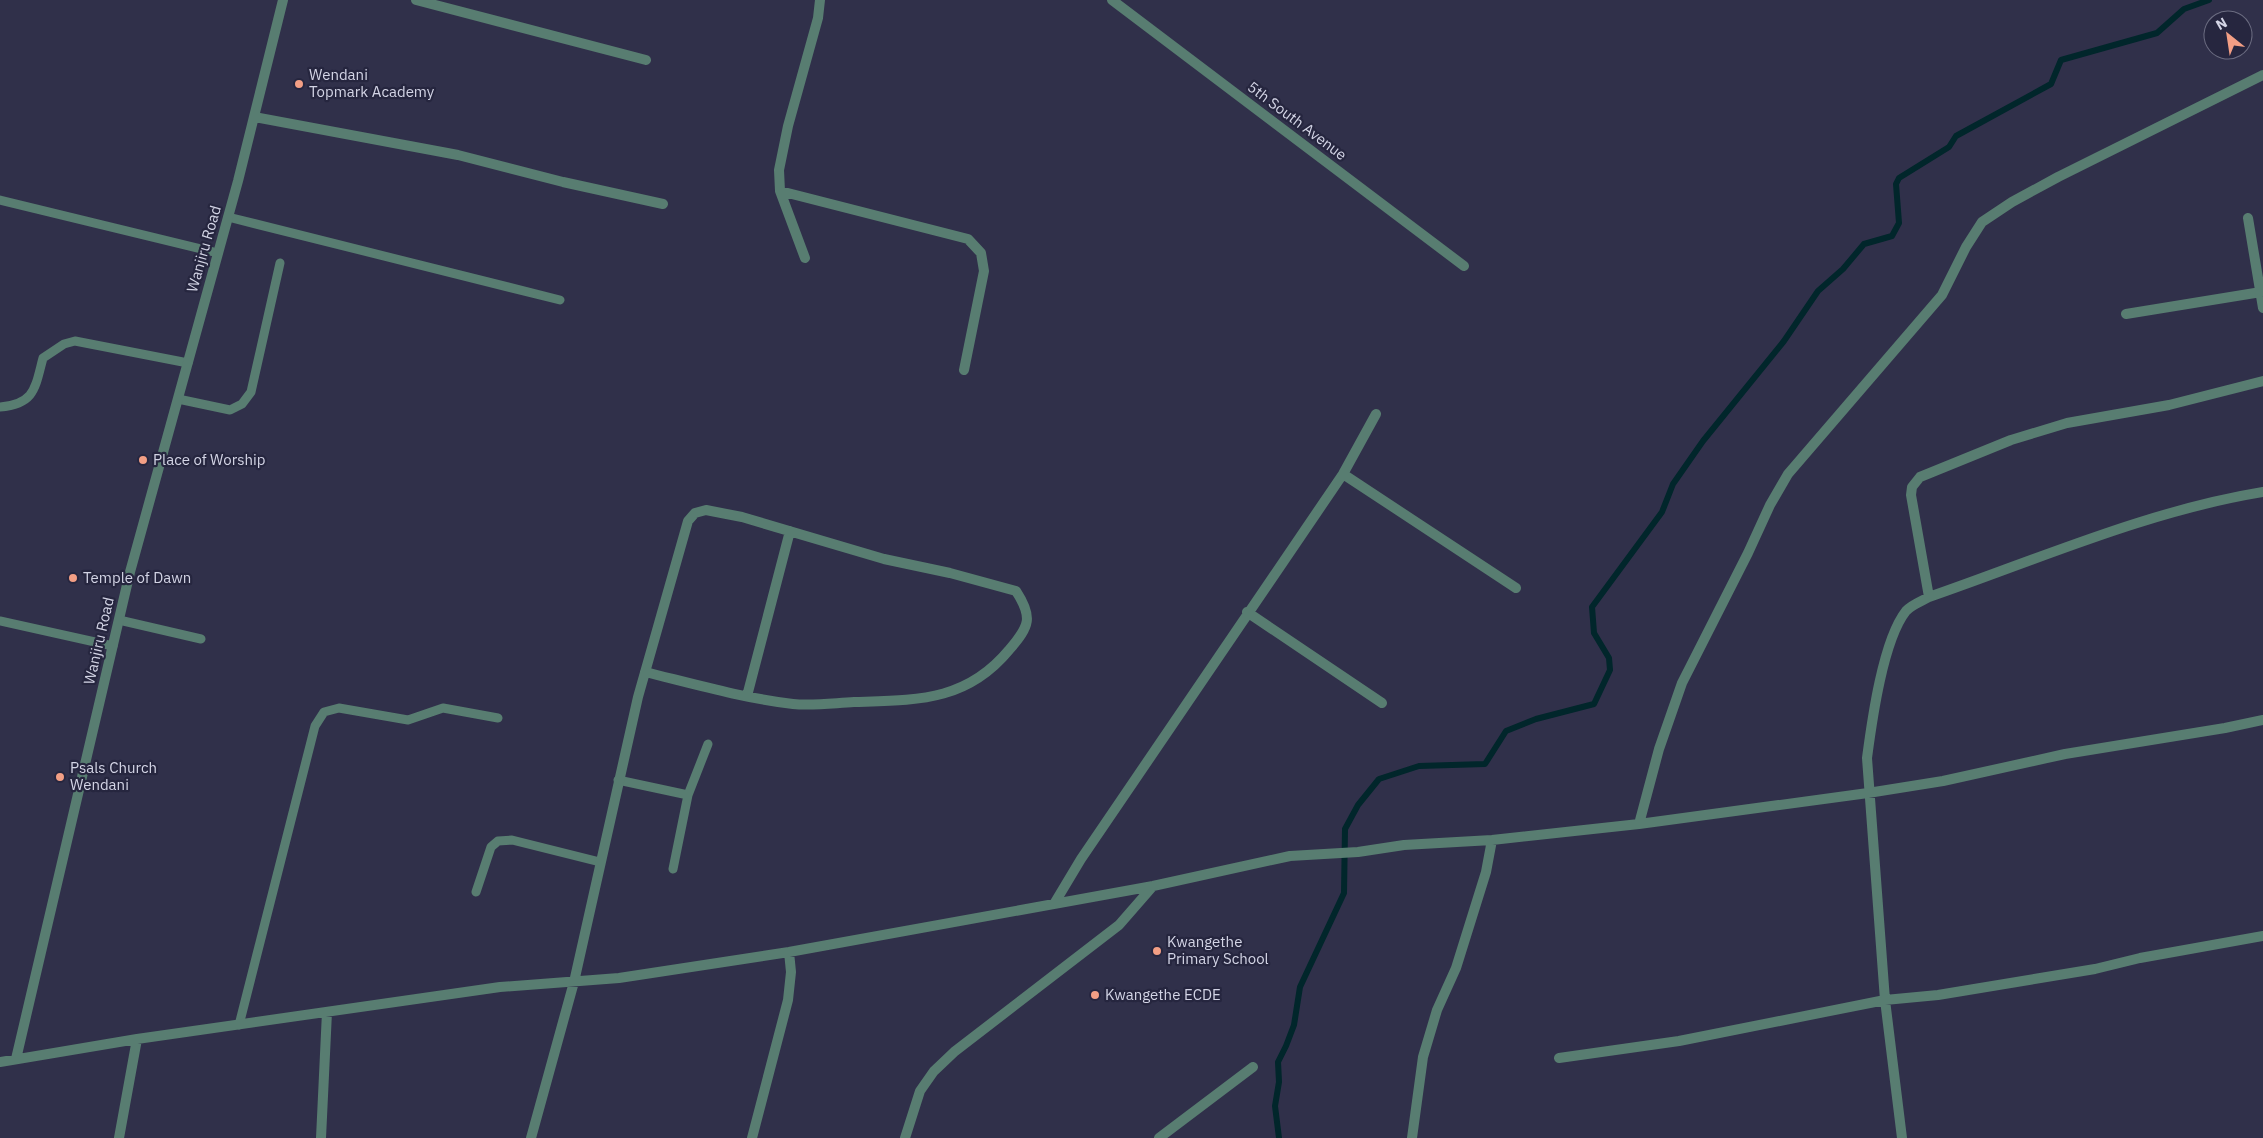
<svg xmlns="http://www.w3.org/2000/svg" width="2263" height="1138" font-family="'IBM Plex Sans',sans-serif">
	<rect width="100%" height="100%" fill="#30304a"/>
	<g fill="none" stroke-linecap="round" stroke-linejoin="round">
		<path stroke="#01262b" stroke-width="6" d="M1279 1138 1275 1106 1279 1082 1278 1062 1286 1046 1294 1025 1300 987 1344 893 1345 829 1358 805 1379 779 1419 766 1485 764 1506 731 1536 719 1594 704 1610 670 1609 658 1594 633 1592 607 1662 512 1673 484 1703 441 1784 341 1818 291 1843 269 1864 244 1892 236 1899 223 1896 184 1899 178 1949 147 1956 136 2051 84 2061 60 2157 33 2184 9 2209 0"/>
		<path stroke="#587d71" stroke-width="9" d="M0 200 218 253
			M228 217 560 300
			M178 399 230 410 242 404 251 392 280 263
			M0 407C35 404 35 388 43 358L64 344 75 341 188 363
			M119 620 201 639
			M0 621 113 646
			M618 780 688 795
			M673 869 688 795 708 744
			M476 892 491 847 498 841 512 840 600 862
			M239 1025 315 726 324 712 339 708 408 720 443 708 498 718"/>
		<path stroke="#587d71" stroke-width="10" d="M416 0 646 60
			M1112 0 1464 266
			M254 117 458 155 563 182 663 204
			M780 191 968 239 981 253 984 271 964 370
			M2248 218 2263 308
			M805 258 780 191 779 170 788 126 818 18 820 0
			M2126 314 2261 292
			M1343 474 1516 588
			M1929 597 1911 495 1912 487 1920 477 2011 440 2067 423 2169 405 2263 381
			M1247 612 1382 703
			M747 696 790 531
			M1639 824 1659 749 1682 683 1748 553 1770 505 1788 474 1942 295 1966 247 1982 222 2012 202 2058 177 2263 75
			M1054 904 1081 859 1343 474 1376 414
			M1559 1058 1679 1041 1885 1000 1938 995 2095 969 2140 958 2263 936
			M16 1059 130 572 238 181 283 0
			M0 1062 137 1039 500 987 619 978 789 952 1153 886 1290 856 1358 852 1404 845 1492 840 1639 824 1868 793 1943 781 2065 754 2225 728 2263 720
			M119 1138 137 1039
			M321 1138 327 1012
			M531 1138 574 982 638 697 688 521 695 513 706 510 742 517 884 559 950 573 1016 591C1033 617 1030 626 1009 650 966 702 916 700 854 702 834 703 813 706 793 704 743 698 694 684 645 672
			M752 1138 788 1000 791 972 789 952
			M905 1138 920 1091 934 1071 954 1052 1119 925 1153 886
			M1159 1138 1253 1067
			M1412 1138 1423 1057 1437 1010 1456 968 1486 872 1492 840
			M1902 1138 1885 1000 1867 758C1872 720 1883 640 1906 611 1911 605 1922 601 1929 597 2039 559 2147 511 2263 492"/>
	</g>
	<g fill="#f39f85" stroke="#26263f" stroke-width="2">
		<circle cx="299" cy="84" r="5"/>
		<circle cx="143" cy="460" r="5"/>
		<circle cx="73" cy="578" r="5"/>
		<circle cx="60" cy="777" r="5"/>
		<circle cx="1157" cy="951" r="5"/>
		<circle cx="1095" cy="995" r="5"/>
	</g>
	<g text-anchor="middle" stroke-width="4.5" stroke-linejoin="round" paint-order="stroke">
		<g font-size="15" fill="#d3d4e5" stroke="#26263f" text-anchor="start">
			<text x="309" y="80">Wendani<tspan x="309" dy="17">Topmark Academy</tspan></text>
			<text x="153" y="465">Place of Worship</text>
			<text x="83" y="583">Temple of Dawn</text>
			<text x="70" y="773">Psals Church<tspan x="70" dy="17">Wendani</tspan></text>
			<text x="1167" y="947">Kwangethe<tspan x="1167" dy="17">Primary School</tspan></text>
			<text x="1105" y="1000">Kwangethe ECDE</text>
		</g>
		<g font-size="15" fill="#d3d4e5" stroke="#26263f">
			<text transform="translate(1297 121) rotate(37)" y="5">5th South Avenue</text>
			<text transform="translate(204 249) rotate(-74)" y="5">Wanjiru Road</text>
			<text transform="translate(99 641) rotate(-77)" y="5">Wanjiru Road</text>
		</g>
	</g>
	<g transform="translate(2228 35) rotate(330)"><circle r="24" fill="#26263f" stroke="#6b6c81"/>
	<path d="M0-4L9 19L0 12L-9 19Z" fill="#f39f85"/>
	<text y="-8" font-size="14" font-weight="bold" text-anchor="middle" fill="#d3d4e5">N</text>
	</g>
</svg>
